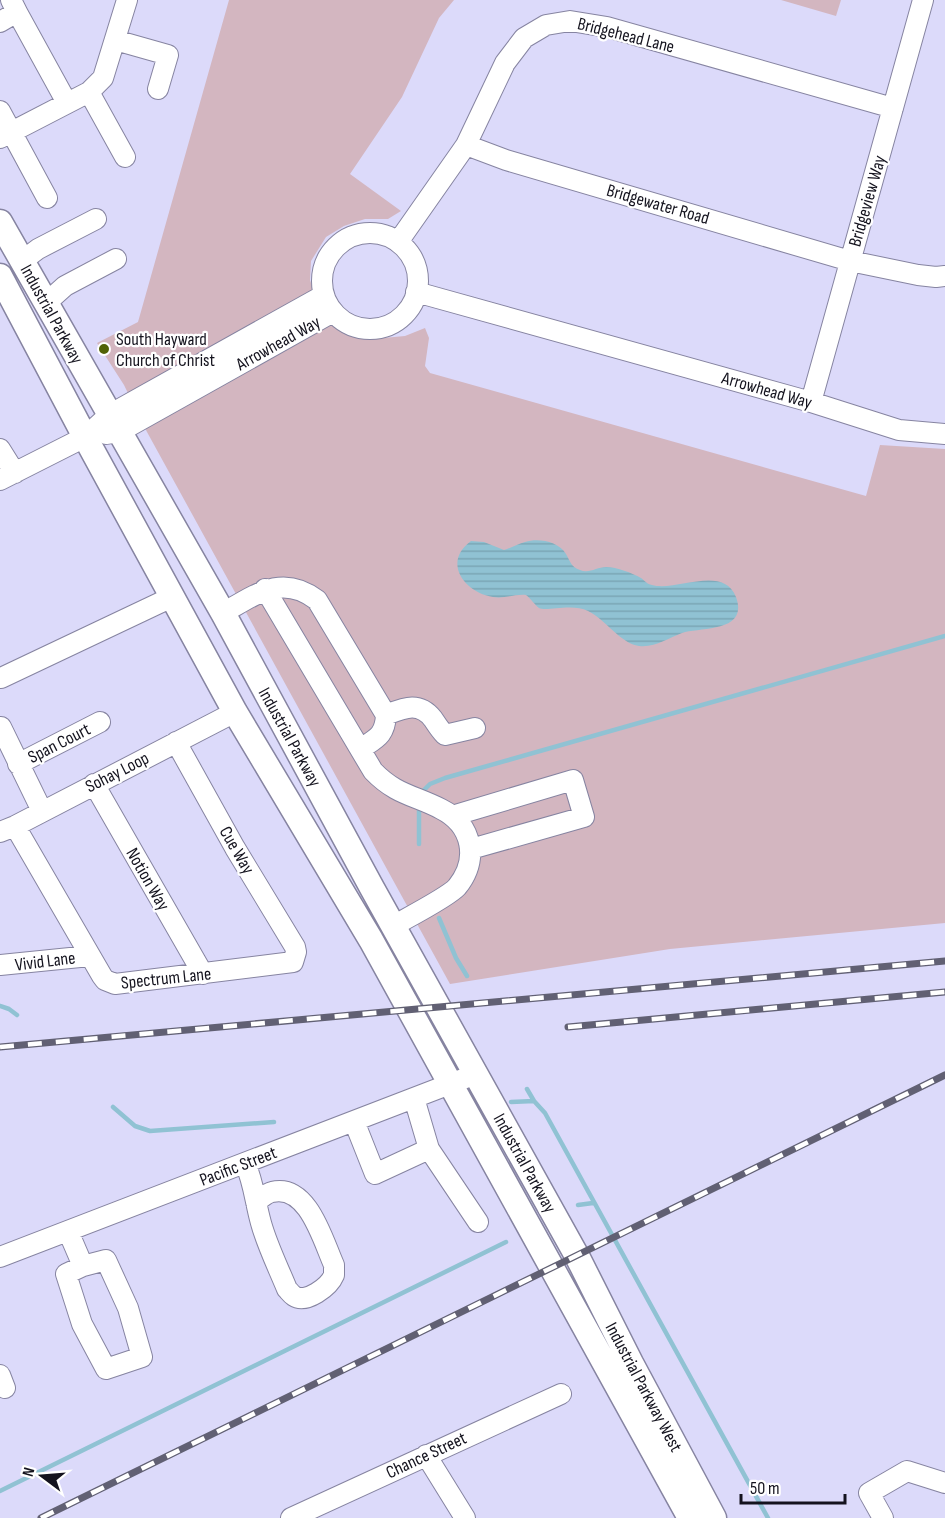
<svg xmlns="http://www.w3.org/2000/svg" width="945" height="1518" font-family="'Sofia Sans Condensed',sans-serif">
	<defs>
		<pattern id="water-rules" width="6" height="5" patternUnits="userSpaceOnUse" patternTransform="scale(1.5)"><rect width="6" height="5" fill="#90c2d3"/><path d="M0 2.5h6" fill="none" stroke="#7ba6b5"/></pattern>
	</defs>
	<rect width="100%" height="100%" fill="#dcdafa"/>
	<path fill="#d3b6c0" d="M229 0H454L439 18 402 97 350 174 401 211 388 219H365L344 226 326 237 311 261 310 280 321 313 344 332 372 339 405 336 425 328 429 338 425 366 430 373 866 496 880 445 945 449V923L670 949 450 984 147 432 124 385 97 343 138 322Z
		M781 0H841L836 16Z"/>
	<path fill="url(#water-rules)" d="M471 541 484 542 504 550C511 548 517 544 525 542 538 538 558 541 566 554 570 561 571 567 580 570 589 574 597 567 606 567 617 567 632 573 641 578 645 581 647 584 652 585 676 592 723 564 736 597 749 633 700 627 682 633 668 638 655 648 639 646 621 644 605 619 588 611 572 603 546 612 539 608 535 605 531 599 526 595 515 594 504 599 493 597 464 592 442 562 471 541Z"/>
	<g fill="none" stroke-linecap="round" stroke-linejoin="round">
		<path stroke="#90c2d3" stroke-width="4.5" d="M421 793 430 784 445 778 945 636
			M419 844V804
			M439 918 456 958 467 976
			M0 1006 9 1009 17 1015
			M527 1089 534 1101
			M511 1102 534 1101 545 1113 768 1518
			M113 1107 135 1126 150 1131 274 1122
			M578 1205 593 1203
			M0 1491 506 1242"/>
		<defs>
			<path id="minor" d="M17 12 67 103
				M0 22 17 12 11 0
				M115 40 168 55 158 89
				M89 92 125 157
				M0 111 47 198
				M0 138 89 92 103 78 127 0
				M466 145 506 160 850 261 918 275 936 277 945 276
				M322 281a48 48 0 1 1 96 0a48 48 0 1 1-96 0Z
				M398 242 466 145 505 63 524 38 546 25 570 21 607 27 893 108
				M22 261 38 249 96 219
				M416 292 811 402 899 430 945 434
				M46 303 65 286 116 259
				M811 402 923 0
				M106 434 119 432 333 312
				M0 449 15 473
				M0 480 85 437 109 415 324 295
				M265 589 373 771C396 795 414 795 441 809 473 825 479 860 457 887 448 897 407 918 393 926
				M223 613C255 595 282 573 317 600L386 715C385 735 377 738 362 748
				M1 678 172 597
				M386 715C404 708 419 701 433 719 437 725 440 730 445 735L475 728
				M1 727 42 811
				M18 764 100 722
				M94 784 203 974
				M452 816 573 780 584 817 471 849
				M15 826 102 976 105 980 115 984 293 962 296 952 295 947 235 848 176 742
				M0 832 15 826 235 712
				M0 965 90 956
				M414 1098 429 1149 478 1222
				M354 1121 375 1174 429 1149
				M245 1163C254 1183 255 1202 261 1223 267 1245 278 1267 287 1289 289 1291 291 1294 294 1296 306 1304 329 1287 334 1275 334 1273 334 1267 334 1265 323 1241 308 1183 272 1192 267 1193 261 1198 256 1202
				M68 1231 83 1266 66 1274 82 1324 106 1369 142 1357 128 1308 106 1260 83 1266
				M0 1257 476 1074
				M0 1375 5 1388
				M426 1455 465 1518
				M291 1518 561 1394
				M883 1518 869 1493 907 1471 945 1483"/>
			<path id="major" d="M0 222 223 613 372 888 577 1256 631 1363 714 1518
				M0 276 85 437 235 712 371 940 690 1518"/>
		</defs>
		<use href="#minor" stroke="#8684a1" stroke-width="22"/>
		<use href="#major" stroke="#8684a1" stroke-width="27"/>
		<use href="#minor" stroke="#fff" stroke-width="20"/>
		<use href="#major" stroke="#fff" stroke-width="24"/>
		<defs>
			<path id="rail" d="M568 1027 945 992
				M0 1047 945 961
				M41 1518 945 1075"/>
		</defs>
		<use href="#rail" stroke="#616073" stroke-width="7"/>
		<use href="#rail" stroke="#fff" stroke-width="4.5" stroke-dasharray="14" stroke-linecap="butt"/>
	</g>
	<circle fill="#516206" stroke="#fff" stroke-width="2" cx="104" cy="349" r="6"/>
	<g text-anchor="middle" stroke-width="4.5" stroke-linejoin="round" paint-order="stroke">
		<g font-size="18" fill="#14131e" stroke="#fff">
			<text transform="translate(626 35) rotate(14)" y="6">Bridgehead Lane</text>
			<text transform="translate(867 201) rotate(-74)" y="6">Bridgeview Way</text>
			<text transform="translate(658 204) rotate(16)" y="6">Bridgewater Road</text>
			<text transform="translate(52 314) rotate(61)" y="6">Industrial Parkway</text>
			<text transform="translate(278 343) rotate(-29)" y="6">Arrowhead Way</text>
			<text transform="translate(767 390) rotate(16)" y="6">Arrowhead Way</text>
			<text transform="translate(290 737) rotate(61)" y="6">Industrial Parkway</text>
			<text transform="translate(59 743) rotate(-27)" y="6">Span Court</text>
			<text transform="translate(117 772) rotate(-27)" y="6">Sohay Loop</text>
			<text transform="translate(237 850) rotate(60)" y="6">Cue Way</text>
			<text transform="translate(148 879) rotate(60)" y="6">Notion Way</text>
			<text transform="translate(45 961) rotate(-7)" y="6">Vivid Lane</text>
			<text transform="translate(166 978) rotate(-6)" y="6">Spectrum Lane</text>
			<text transform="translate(525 1163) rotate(61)" y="6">Industrial Parkway</text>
			<text transform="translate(238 1166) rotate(-21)" y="6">Pacific Street</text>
			<text transform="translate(644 1387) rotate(62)" y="6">Industrial Parkway West</text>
			<text transform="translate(426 1455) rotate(-25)" y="6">Chance Street</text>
		</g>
		<g font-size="18" fill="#14131e" stroke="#fff" text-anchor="start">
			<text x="116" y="345">South Hayward<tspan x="116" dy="21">Church of Christ</tspan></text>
		</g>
	</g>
	<g transform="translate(42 1476) rotate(286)" stroke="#ffffff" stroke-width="4.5" paint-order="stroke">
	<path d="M0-4.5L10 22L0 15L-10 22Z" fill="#14131e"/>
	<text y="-9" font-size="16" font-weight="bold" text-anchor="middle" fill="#14131e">N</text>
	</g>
	<path d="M741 1494v9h104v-9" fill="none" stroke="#14131e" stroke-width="3"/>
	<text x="750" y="1494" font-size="18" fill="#14131e" stroke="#ffffff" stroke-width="4.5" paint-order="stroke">50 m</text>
</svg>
